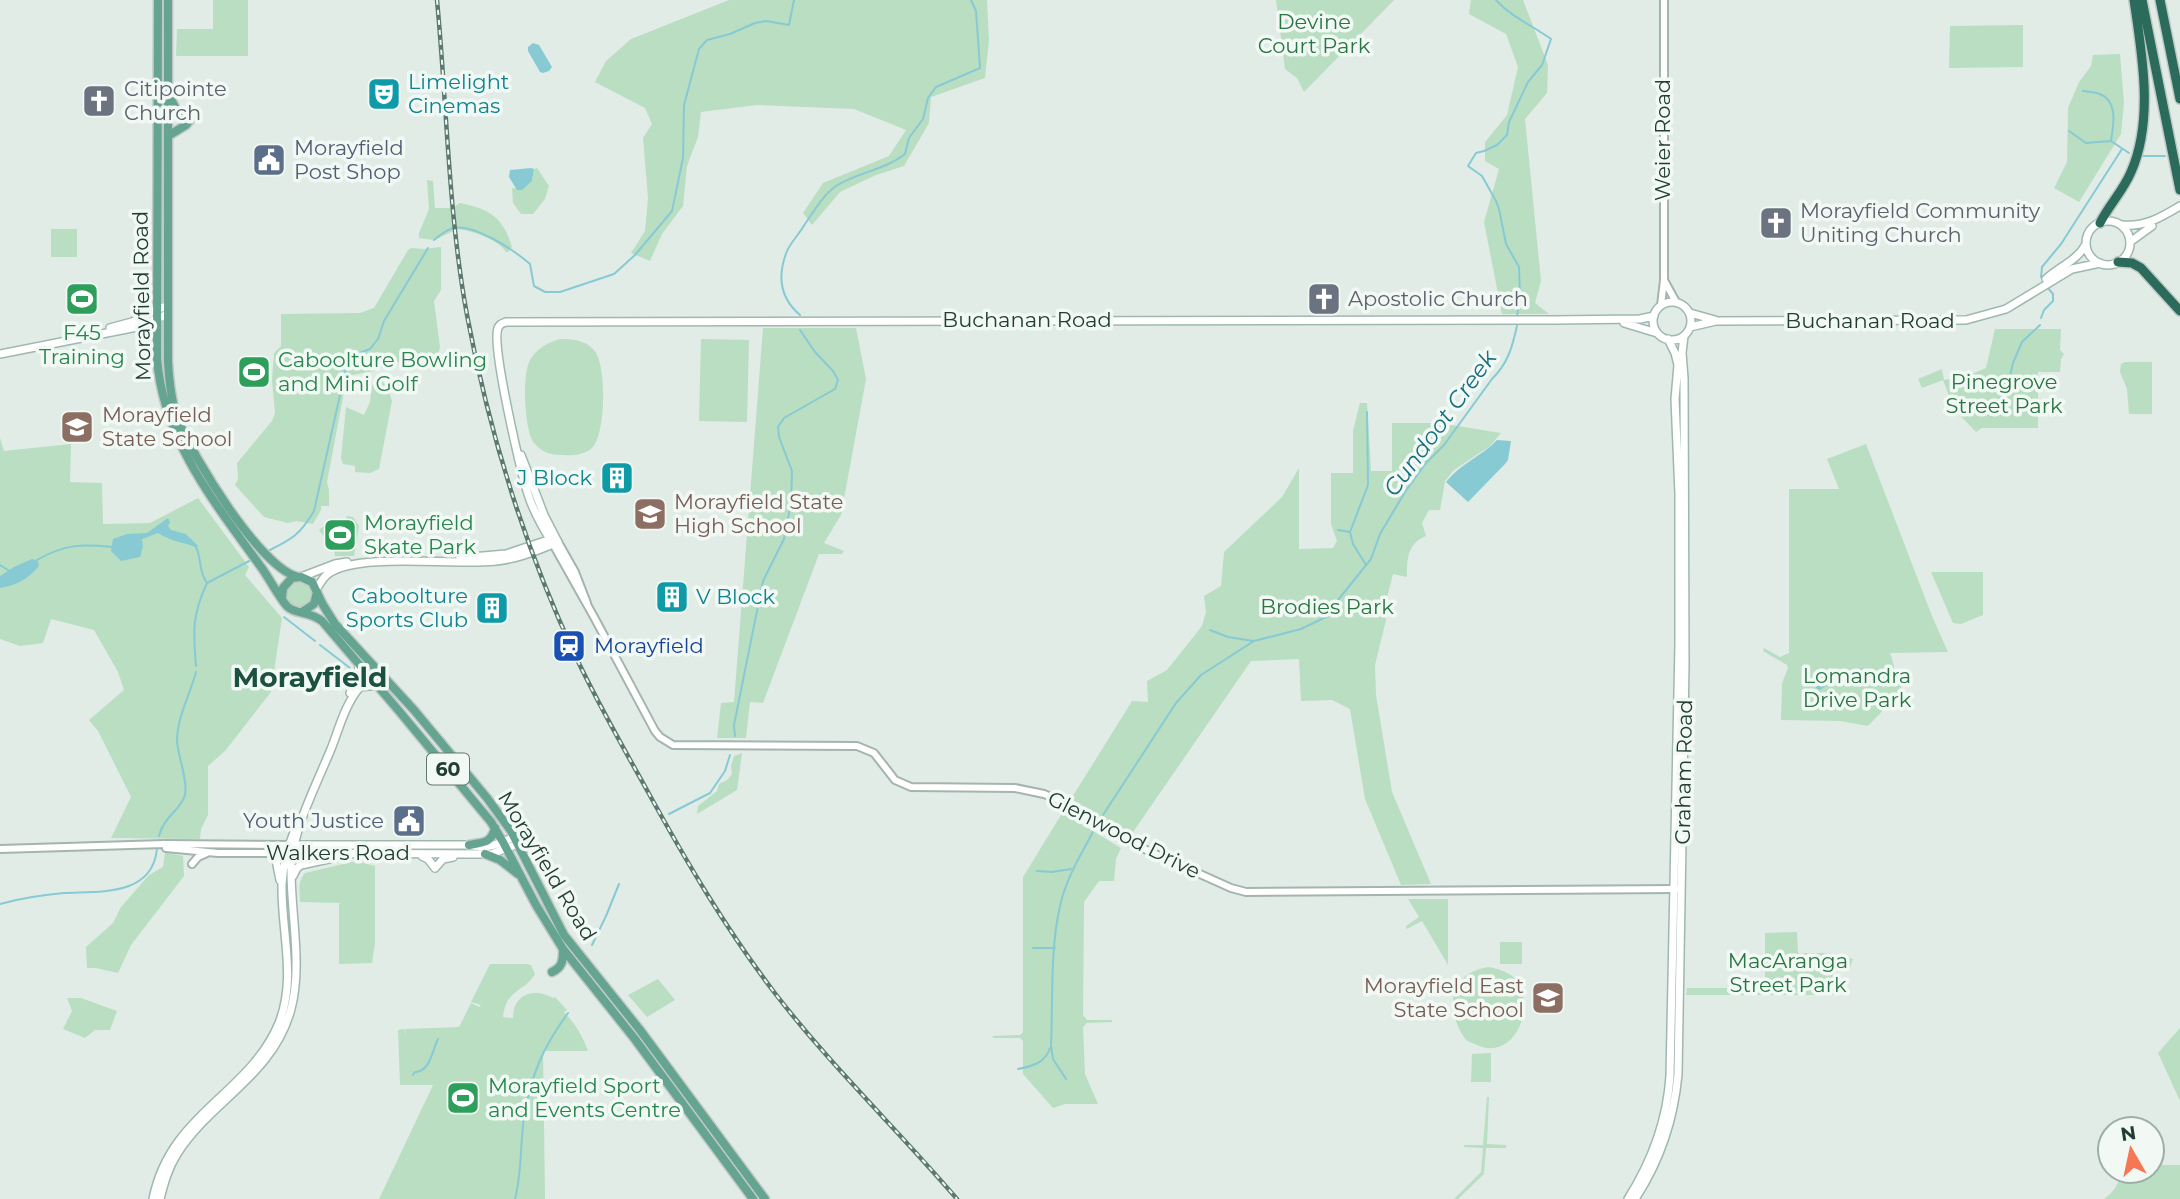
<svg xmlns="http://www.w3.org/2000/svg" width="2180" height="1199" font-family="Montserrat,sans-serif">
	<rect width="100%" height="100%" fill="#e1ece7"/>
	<path fill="#b9dec2" d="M213 0H248V56H176L177 29H213Z
		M729 0H987L989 40 985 78 931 97 929 123 904 166 876 175 840 192 812 225 803 213 823 183 889 156 906 130 854 109 757 105 701 112 698 137 687 166 683 206 662 234 650 261 631 253 645 231 648 198 643 138 652 124 645 108 595 82 606 61 631 39Z
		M1276 0H1394L1304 92 1297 78 1285 69Z
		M1471 0H1523L1548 65 1547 93 1525 119 1541 281 1535 303 1549 314H1502L1484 222 1499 169 1485 161V142L1507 115 1518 67 1506 34 1469 14Z
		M2023 25V67L1949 68 1950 26Z
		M2120 54 2124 103 2121 134 2079 202 2054 188 2067 162 2068 108 2079 82 2091 66 2093 55Z
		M537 168 549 186 545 199 533 214H521L513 203 512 188 522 189 532 181 534 169Z
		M427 180 433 181 435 208H452L460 203C490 209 503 217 512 247L508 252H506C498 239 472 231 458 229L434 240 419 238V233L429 209Z
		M51 229H77V257H51Z
		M441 247V290L434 301 440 347 436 362 427 359 392 363 374 371 347 376 327 482 329 490V506H321V510L313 524 297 521 288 523 264 517 235 485 238 479 237 463 272 421 275 413 272 380 274 353 281 346V314L360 313 374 308 408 250 411 248 424 249Z
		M763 328H856L866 379 841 515 824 543 844 551 842 554H819L763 703 750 702 746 738H717L721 703 734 702Z
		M1995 329H2061L2060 350 2064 354 2061 359 2060 372H2038V428H1982L1976 432 1954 409 1943 380 1922 388 1918 379 1942 369 1944 380 1967 376 1986 368Z
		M560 339C573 339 585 340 594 350 607 364 606 435 592 448 584 455 572 456 562 455 551 455 541 452 534 443 524 430 522 373 530 360 537 348 547 343 560 339Z
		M701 339 749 340 747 422 699 421Z
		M2125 362H2152V414H2129L2127 389 2120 372 2121 364Z
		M382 381 388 388 392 401 379 469 370 473 355 472V466L343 464 341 458 346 407 364 415 370 402 372 385Z
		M1360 403H1367L1371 471H1392V423H1439L1501 433 1490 446 1454 470 1445 481 1440 510H1429L1422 523 1426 536C1407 544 1407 559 1407 577L1393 574 1385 605 1386 620 1375 665 1376 695 1392 792 1431 884 1401 885 1365 799 1350 709 1332 700 1301 701 1299 659 1251 661 1131 835 1071 799 1132 701 1148 702 1147 681 1167 670 1202 626 1206 612 1204 596 1221 586 1224 552 1282 497 1299 468V549L1333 548 1337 541 1331 524V473H1353V431Z
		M0 438 4 451 71 444 70 482 102 483 103 524 150 523 198 498 249 567 245 575 282 618 271 692 225 751 208 766V815L201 829 200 839 111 838 131 797 98 731 89 720 124 690 118 672 94 630 51 619 43 643 20 646 0 639Z
		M1866 444 1932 616 1948 652 1890 653C1893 660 1894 668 1896 675 1898 682 1902 682 1901 691L1870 724 1867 726 1841 721 1781 720 1782 683 1788 668 1787 665 1763 651 1764 648 1780 657 1789 653V489H1839L1827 459Z
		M347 516 353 517 359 526 354 556H335L334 551 324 544 326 539 319 530 328 523 332 526 344 524Z
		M1931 572H1983V615L1961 624 1953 623Z
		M286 594a13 13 0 1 1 26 0a13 13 0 1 1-26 0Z
		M742 753 737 790 697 814 698 806 717 791 719 784 727 780 732 774 731 766 734 756Z
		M1065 814 1121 848 1116 859 1114 881H1099L1084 902 1083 1015 1087 1020H1112V1022L1087 1023 1083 1027 1085 1074 1098 1104H1065L1053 1108 1023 1074V1041L1020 1038H994L992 1036 1020 1035 1023 1032V877L1061 815Z
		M165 852 183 856 184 876 131 945 118 973 96 968H87L86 947 113 923 121 907 149 875 163 867Z
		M352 862H360L375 866V943L372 963 339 964V904L341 903 300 902C300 892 297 882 305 873Z
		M1408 899H1448V965L1422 921 1407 929 1406 926 1419 917Z
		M1797 932 1798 953H1833L1853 959 1849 970H1835L1834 995H1686L1687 988H1765V933Z
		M1500 942H1522V964H1500Z
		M490 964H526L531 965 535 974C525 992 506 988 503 1017L513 1018C513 994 534 987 553 998L555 997 567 1010 564 1012C575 1023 583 1037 588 1051H543L545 1199H379L433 1085H400L398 1030 404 1029 406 1035 405 1029 459 1027 471 1003 479 1007 481 1005 471 1002Z
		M1488 967C1500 969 1514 973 1520 986 1531 1009 1518 1051 1487 1048 1480 1047 1472 1043 1466 1040 1445 1011 1447 974 1488 967Z
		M658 979 675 1000 647 1017 628 995Z
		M67 998H81L117 1011 110 1030H95L85 1038 63 1029 72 1011Z
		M2180 1028V1101L2158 1053Z
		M1491 1053V1082H1471L1472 1054Z
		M1487 1097H1489L1487 1144 1506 1145V1148H1486L1484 1174 1458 1199H1454L1481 1172 1483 1148 1464 1147V1145H1483Z
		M2152 1165H2180V1199H2104C2115 1191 2119 1184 2121 1171H2152Z"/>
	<path fill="#87cad4" d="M533 43 539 45 552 67 549 71 543 73 540 72 528 51V47Z
		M531 168 534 169 532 181 522 190H517L509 177 510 170Z
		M1497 440 1511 441 1508 460 1505 464 1468 502 1446 482C1460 464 1482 456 1497 440Z
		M168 518 170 522 168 526 171 530 186 534 198 546 195 547C183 542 170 541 158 533L142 539 143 546 140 557 121 561 111 551 113 539 127 534 147 533Z
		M32 559 38 561 39 566C28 579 17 585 0 588V576L14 567Z
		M1865 668 1866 672 1849 685 1830 683 1820 690 1816 688C1819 670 1835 677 1848 673 1854 672 1858 669 1865 668Z"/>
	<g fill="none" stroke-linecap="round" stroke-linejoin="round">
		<path stroke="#87cad4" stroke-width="2" d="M1496 0C1510 16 1533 26 1551 39L1542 65 1528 82 1509 122 1507 135 1497 145 1484 151 1476 153 1468 166 1482 176 1496 201 1499 209 1506 244 1519 267 1520 297 1517 316
			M2083 91C2089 92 2095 92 2100 94 2119 102 2113 126 2111 141
			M2069 131 2086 143 2111 141 2129 153
			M2140 156H2165
			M434 240C440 235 446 230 453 228 474 223 515 251 530 264L534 286 545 292H560L614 274 635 255 672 211 683 158 684 105 699 49 707 40 730 34 755 23 766 21 789 25 794 0
			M2041 277 2042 267 2061 244 2122 149
			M800 315C780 298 777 276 787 251 791 242 800 233 805 224 814 211 823 195 836 186 858 172 885 170 905 154L909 138 923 119 928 98 936 87 980 68 976 11 971 0
			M2041 318 2044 310 2053 301V294L2048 288
			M1992 416 1999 405 2003 385 2010 376 2013 363 2022 342 2040 325
			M1338 530 1350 532
			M196 547C202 559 198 571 207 583L251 560
			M268 551C292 539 300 535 314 511L347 364 357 354 370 349 378 339 384 321 428 248
			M37 560C65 544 81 544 112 547
			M0 565 8 570
			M1366 565 1353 544 1350 532 1368 485 1367 412
			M284 617 315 641
			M1210 630 1228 637 1253 641
			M320 645 350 668
			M196 666C193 631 192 615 207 583
			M735 736 734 725 763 581 784 539 791 503 792 471 779 437 778 427 784 418 835 389 838 380 833 371 815 352 800 330
			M669 814 710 793 725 771 730 755
			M1103 815 1176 703 1201 675 1254 641 1301 629 1328 616 1338 600 1371 559 1380 534 1405 492 1426 463 1444 445 1492 379C1508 363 1512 348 1517 326
			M159 836C164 816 181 810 185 795 188 780 178 757 177 741 177 717 190 695 196 672
			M1037 871 1052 872 1071 869
			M0 904C21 898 42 895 64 893 99 891 152 897 157 849
			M592 945 606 916 619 884
			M1033 948H1055
			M1018 1069C1033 1066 1045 1063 1050 1048
			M413 1075 415 1072C430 1072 432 1051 438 1039
			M1066 1079 1053 1059 1051 1045C1053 1001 1050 949 1060 906 1066 879 1080 856 1093 832
			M495 1114 524 1118
			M515 1199C522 1172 520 1145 524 1117 531 1075 543 1047 568 1013"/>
		<defs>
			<path id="tertiary" d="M1665 282 1676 302
				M1661 305 1664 280V0
				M558 542 575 572 587 603
				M553 544 594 617 655 731 660 737 673 745 857 746 874 753 895 780 911 787 1015 788 1044 794 1063 802 1131 843 1231 888 1246 892 1678 889
				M166 848 218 853H287
				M0 849 164 844 289 845
				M192 864 198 857 207 853"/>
			<path id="secondary" d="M2086 243a22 22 0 1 1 44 0a22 22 0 1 1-44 0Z
				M2122 225C2145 227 2160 218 2180 206
				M2130 242 2152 226
				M2046 279C2059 267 2078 260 2086 244
				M1653 321a19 19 0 1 1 38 0a19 19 0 1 1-38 0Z
				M1690 313 1715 320
				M1624 323 1657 333
				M1690 327 1716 321 1966 320 2006 309 2072 269 2100 263
				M110 328 132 322 157 309 168 306
				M0 354 137 327 168 314
				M553 544C544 530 536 516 530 500 522 478 491 346 498 328 500 324 501 324 506 322L1554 320 1640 319 1654 316
				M460 558 506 554 554 538
				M301 577 335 564 347 562
				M316 590C320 583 323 577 329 573 361 552 455 566 496 561 518 559 538 550 558 542L544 515 521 455
				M350 693 358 675 359 665
				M293 845H469C486 850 499 844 514 837
				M270 853 276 860 280 880
				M290 853 491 854 518 844
				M422 856 428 859 435 868 443 859 453 857
				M293 876 297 868 301 865 347 855
				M153 1199C170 1113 249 1095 279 1023 297 977 281 932 282 884 283 864 288 846 296 827
				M160 1199C164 1183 168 1168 177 1154 211 1100 273 1076 291 1009 303 964 290 911 291 865 293 830 317 783 331 749 339 729 345 704 360 687L377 685
				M1628 1199C1652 1161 1667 1122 1670 1076L1679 644V494L1675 399 1678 365 1675 353 1668 339
				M1635 1199C1660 1161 1674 1119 1678 1074L1685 665 1684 378 1682 353 1684 336"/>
			<path id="primary" d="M158 0 157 358C163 440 215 503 261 567 268 576 281 601 288 607 295 614 309 611 322 621L399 711 491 822 503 842 536 905 563 949 634 1038 753 1199
				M168 0V361C169 381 171 401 178 420 192 456 261 569 298 577
				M168 93 177 111 185 116
				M168 136 186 125 190 120
				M282 598 283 588 292 578 301 577 312 582 323 605 335 624 414 710 487 798 511 831 564 935 640 1030 765 1199
				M302 612 314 604 317 592
				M469 845C483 842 491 844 495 828
				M485 854 500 860 518 874
				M552 972C563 967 563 960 563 949"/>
			<path id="motorway" d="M2142 0 2180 190
				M2160 0 2180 99
				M2100 223C2109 205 2123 191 2131 172 2154 120 2142 54 2134 0
				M2118 262 2132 263 2141 268 2180 311"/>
		</defs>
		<use href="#tertiary" stroke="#a4b4ae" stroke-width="10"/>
		<use href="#secondary" stroke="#9fb8af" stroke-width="10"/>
		<use href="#primary" stroke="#c1c9c6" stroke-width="11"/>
		<use href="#motorway" stroke="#c1c9c6" stroke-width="12"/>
		<use href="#tertiary" stroke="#fff" stroke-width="6"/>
		<use href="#secondary" stroke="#fff" stroke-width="7"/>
		<use href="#primary" stroke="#64a491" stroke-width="8"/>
		<use href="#motorway" stroke="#2b6b5c" stroke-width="9"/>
		<defs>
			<path id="rail" d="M437 0C447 105 448 212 467 315 489 432 525 548 575 655 597 702 623 747 648 792 686 861 726 929 774 992 830 1065 897 1129 957 1199"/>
		</defs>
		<use href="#rail" stroke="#5b7970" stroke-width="4.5"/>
		<use href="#rail" stroke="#f2f9f5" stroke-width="2" stroke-dasharray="5" stroke-linecap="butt"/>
	</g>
	<defs>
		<symbol id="theatre-square" viewBox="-11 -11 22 22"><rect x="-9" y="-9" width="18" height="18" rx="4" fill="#0f9aa8" stroke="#f2f9f5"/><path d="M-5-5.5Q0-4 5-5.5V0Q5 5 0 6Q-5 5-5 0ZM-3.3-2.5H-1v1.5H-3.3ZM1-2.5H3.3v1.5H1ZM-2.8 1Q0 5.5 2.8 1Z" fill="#fff"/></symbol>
		<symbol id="church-square" viewBox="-11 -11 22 22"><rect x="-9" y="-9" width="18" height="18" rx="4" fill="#6b7280" stroke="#f2f9f5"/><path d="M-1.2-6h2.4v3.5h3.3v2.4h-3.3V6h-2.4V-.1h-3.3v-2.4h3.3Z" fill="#fff"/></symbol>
		<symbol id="civic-square" viewBox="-11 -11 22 22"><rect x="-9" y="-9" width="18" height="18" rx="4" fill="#5c6f8a" stroke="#f2f9f5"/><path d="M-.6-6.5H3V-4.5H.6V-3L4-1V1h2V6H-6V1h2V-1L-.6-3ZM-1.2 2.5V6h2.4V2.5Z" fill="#fff"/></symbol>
		<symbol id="stadium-square" viewBox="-11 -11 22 22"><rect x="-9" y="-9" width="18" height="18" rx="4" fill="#2e9e5b" stroke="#f2f9f5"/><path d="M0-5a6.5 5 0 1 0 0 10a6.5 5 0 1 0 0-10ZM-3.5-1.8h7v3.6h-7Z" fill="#fff"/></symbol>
		<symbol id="school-square" viewBox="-11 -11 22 22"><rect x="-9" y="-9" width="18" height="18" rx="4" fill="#8d6e63" stroke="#f2f9f5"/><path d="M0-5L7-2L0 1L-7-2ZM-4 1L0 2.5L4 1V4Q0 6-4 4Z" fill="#fff"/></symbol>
		<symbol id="building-square" viewBox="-11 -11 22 22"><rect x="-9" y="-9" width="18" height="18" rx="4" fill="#0f9aa8" stroke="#f2f9f5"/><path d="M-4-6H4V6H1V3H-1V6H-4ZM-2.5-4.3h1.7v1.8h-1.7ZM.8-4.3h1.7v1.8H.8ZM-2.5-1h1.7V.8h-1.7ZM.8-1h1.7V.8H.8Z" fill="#fff"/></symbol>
		<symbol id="station-square" viewBox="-11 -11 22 22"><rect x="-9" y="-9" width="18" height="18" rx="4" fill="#1a4fb4" stroke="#f2f9f5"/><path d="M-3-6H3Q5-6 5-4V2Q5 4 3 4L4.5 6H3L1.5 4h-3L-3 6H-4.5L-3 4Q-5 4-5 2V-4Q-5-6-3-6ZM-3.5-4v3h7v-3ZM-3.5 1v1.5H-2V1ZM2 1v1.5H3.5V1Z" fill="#fff"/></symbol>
	</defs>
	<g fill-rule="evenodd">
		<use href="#theatre-square" x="365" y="75" width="38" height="38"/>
		<use href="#church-square" x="80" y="82" width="38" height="38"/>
		<use href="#civic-square" x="250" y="141" width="38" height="38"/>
		<use href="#church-square" x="1757" y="204" width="38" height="38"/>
		<use href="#stadium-square" x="63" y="280" width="38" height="38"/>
		<use href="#church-square" x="1305" y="280" width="38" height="38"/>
		<use href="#stadium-square" x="235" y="353" width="38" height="38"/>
		<use href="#school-square" x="58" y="408" width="38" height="38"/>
		<use href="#building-square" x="598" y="459" width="38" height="38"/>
		<use href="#school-square" x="631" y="495" width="38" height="38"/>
		<use href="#stadium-square" x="321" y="516" width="38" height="38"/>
		<use href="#building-square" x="653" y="578" width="38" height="38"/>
		<use href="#building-square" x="473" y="589" width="38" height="38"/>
		<use href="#station-square" x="550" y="627" width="38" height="38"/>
		<use href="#civic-square" x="390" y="802" width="38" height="38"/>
		<use href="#school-square" x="1529" y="979" width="38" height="38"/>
		<use href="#stadium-square" x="444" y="1079" width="38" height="38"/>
	</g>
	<g text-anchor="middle" stroke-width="7" stroke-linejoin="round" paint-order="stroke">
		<rect fill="#f2f9f5" stroke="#60766f" stroke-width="2" x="427" y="753.5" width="42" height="31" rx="5"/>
		<g font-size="19" font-weight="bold" fill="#213e35">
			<text x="448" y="776">60</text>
		</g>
		<g font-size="21" fill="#297644" stroke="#f2f9f5">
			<text x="1314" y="29">Devine<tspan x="1314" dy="24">Court Park</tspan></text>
			<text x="2004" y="389">Pinegrove<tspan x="2004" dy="24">Street Park</tspan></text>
			<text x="1327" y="614">Brodies Park</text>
			<text x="1857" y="683">Lomandra<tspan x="1857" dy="24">Drive Park</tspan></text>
			<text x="1788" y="968">MacAranga<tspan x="1788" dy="24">Street Park</tspan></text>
		</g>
		<g font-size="21" fill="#0d838f" stroke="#f2f9f5" text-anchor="start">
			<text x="408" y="89">Limelight<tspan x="408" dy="24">Cinemas</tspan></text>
			<text x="592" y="485" text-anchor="end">J Block</text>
			<text x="468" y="603" text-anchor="end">Caboolture<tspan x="468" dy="24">Sports Club</tspan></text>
			<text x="696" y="604">V Block</text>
		</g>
		<g font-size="21" fill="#5b616d" stroke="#f2f9f5" text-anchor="start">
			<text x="124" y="96">Citipointe<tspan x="124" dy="24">Church</tspan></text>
			<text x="1800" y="218">Morayfield Community<tspan x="1800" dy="24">Uniting Church</tspan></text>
			<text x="1348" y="306">Apostolic Church</text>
		</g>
		<g font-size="21" fill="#213e35" stroke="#f2f9f5">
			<text transform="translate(1663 140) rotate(-90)" y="7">Weier Road</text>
			<text transform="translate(142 296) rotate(-91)" y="7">Morayfield Road</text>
			<text x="1027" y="327">Buchanan Road</text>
			<text x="1870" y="328">Buchanan Road</text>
			<text transform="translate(1684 772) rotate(-89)" y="7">Graham Road</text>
			<text transform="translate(1124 835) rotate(27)" y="7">Glenwood Drive</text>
			<text x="338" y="860">Walkers Road</text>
			<text transform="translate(547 866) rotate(59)" y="7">Morayfield Road</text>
		</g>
		<g font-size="21" fill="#4e5e75" stroke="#f2f9f5" text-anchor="start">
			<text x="294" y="155">Morayfield<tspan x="294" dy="24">Post Shop</tspan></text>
			<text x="384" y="828" text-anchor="end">Youth Justice</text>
		</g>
		<g font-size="21" fill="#27864d" stroke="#f2f9f5" text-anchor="start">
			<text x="82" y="340" text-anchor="middle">F45<tspan x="82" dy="24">Training</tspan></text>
			<text x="278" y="367">Caboolture Bowling<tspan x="278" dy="24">and Mini Golf</tspan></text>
			<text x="364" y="530">Morayfield<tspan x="364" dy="24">Skate Park</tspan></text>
			<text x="488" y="1093">Morayfield Sport<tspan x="488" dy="24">and Events Centre</tspan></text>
		</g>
		<g font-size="21" fill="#785e54" stroke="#f2f9f5" text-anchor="start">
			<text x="102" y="422">Morayfield<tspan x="102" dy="24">State School</tspan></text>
			<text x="674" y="509">Morayfield State<tspan x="674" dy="24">High School</tspan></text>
			<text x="1524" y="993" text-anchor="end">Morayfield East<tspan x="1524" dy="24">State School</tspan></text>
		</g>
		<g font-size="21" fill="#164399" stroke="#f2f9f5" text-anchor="start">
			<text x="594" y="653">Morayfield</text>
		</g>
		<g font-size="23" font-style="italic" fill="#186f7c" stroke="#f2f9f5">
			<text transform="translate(1440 423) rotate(-54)" y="8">Cundoot Creek</text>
		</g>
		<g font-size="28" font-weight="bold" fill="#1c5142" stroke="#f2f9f5">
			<text x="310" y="687">Morayfield</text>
		</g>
	</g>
	<g transform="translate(2131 1150) rotate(351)"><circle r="33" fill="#f2f9f5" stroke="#9eaea8" stroke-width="2"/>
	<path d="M0-5L12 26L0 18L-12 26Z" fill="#f77654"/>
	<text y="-10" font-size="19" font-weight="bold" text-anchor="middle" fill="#213e35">N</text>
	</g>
</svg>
